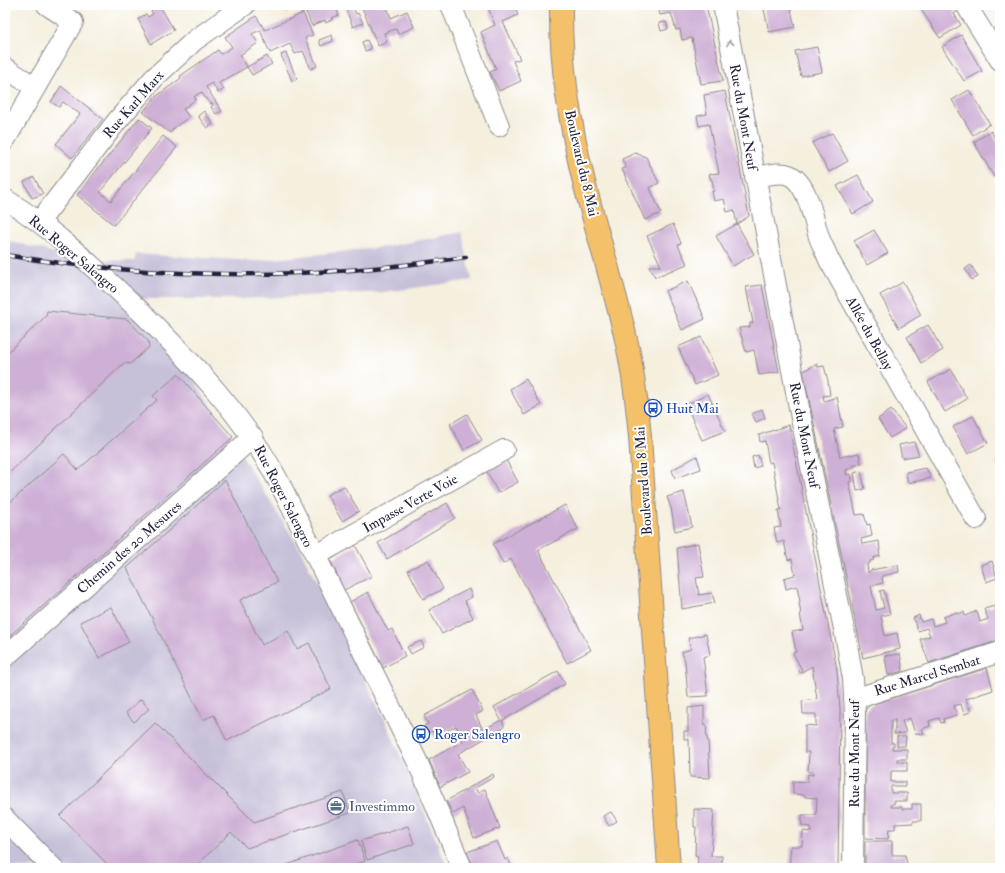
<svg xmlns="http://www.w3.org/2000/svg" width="1005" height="873" font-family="'IM FELL Double Pica',serif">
	<rect width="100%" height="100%" fill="#fff"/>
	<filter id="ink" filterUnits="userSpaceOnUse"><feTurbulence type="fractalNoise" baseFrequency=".025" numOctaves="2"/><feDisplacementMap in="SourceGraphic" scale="8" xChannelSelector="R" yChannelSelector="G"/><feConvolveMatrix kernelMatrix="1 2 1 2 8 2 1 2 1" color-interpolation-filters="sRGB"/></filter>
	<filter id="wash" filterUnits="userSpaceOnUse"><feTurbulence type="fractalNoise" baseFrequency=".012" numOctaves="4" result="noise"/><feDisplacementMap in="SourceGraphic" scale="16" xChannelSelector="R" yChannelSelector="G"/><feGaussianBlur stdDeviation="0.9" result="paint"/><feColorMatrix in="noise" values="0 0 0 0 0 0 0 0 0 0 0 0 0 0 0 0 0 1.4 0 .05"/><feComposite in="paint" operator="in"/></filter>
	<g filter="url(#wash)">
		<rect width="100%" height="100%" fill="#f5efde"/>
		<path fill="#c7c0d9" d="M462 232 472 280 385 292 241 299H144L300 549 386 722 448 868H5V240L80 259 135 261 136 254 256 261 385 247Z"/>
		<g id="blocks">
			<path fill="#ceafd5" d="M148 5H162L160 6 174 30 151 44 138 19 146 14 148 17 153 14Z
				M282 5H295L284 10Z
				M303 5H335L339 15 332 18 333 19 326 23 325 20 312 26Z
				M361 5H386L391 18 407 11 414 27 398 34 396 29 384 33 387 42 378 46Z
				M487 5H514L518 15 503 22 520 59 513 61 521 81 499 91 490 72 496 69 481 32 495 25Z
				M670 5H706L723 81 701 84 692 38 682 40 680 29 676 30 671 13 660 15 659 8Z
				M763 5H790L795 27 769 32Z
				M918 5H954L958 11 954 14 961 25 940 38Z
				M353 7 356 14 358 13 363 23 353 27 346 10Z
				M303 13 313 35 305 38 317 66 311 69 303 51 295 54 290 44 270 53 260 30 252 34 258 43 240 55 247 67 219 83 224 89 218 93 212 83 206 87 222 111 216 114 211 107 213 105 212 103 210 104 201 92 194 97 196 99 183 109 189 117 174 128 170 133 143 112 153 100V99L181 78 180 76 218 50 221 54 232 47 225 37 256 16 265 30Z
				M666 22 668 29 661 31 659 23Z
				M332 35 333 41 321 46 319 40Z
				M961 35 982 71 964 81 942 47Z
				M367 40 371 49 365 51 362 42Z
				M817 47 822 72 801 76 795 51Z
				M286 53 297 79 292 81 281 55Z
				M267 56 272 64 252 75 247 67Z
				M61 86 103 119 72 158 56 144 80 114 63 102 59 107 51 102Z
				M969 90 990 124 973 135 952 100Z
				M725 91 749 216 737 224 734 210 727 212 724 199 714 201 712 191H714L712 180H711L709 174 719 173 709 124 699 126 697 116 707 114 704 95Z
				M204 111 213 124 207 128 198 116Z
				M139 118 152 128 100 192 111 201 163 136 177 147 114 225 77 195Z
				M991 131 1000 147V174L994 177 974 142Z
				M832 133 848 161 829 172 812 143Z
				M635 153 646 157 659 183 650 188 661 213 645 220 622 169 626 168 622 159Z
				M858 175 873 202 853 214 837 186Z
				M34 177 43 194 32 198 24 182Z
				M673 224 681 243 678 245 687 264 655 277 649 266H661L647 236Z
				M737 224 754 254 733 266 716 236Z
				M874 230 888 253 867 265 854 241Z
				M971 265 978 277 972 280 965 269Z
				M688 281 705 319 682 330 665 291Z
				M903 282 921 315 899 328 880 295Z
				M762 285 779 372 759 375 754 350 746 352 739 328 750 327V323H753L746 287Z
				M47 311 127 319 148 341 149 347 130 364 124 363 5 477V355L46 316Z
				M928 325 943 350 921 363 907 337Z
				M701 337 718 375 695 385 678 347Z
				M817 364V367L824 366 828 381 830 395 823 396 824 401 837 397 843 427 834 429 840 457 859 453 861 464 852 466V468L846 470 847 475 851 474 852 481 849 482 856 515 864 514 867 525 870 524 872 536 861 539 862 544 879 541 880 550H879L880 556 873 558 874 560 870 561V563L867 564 868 573 871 570 898 565 899 572 882 576 883 583 871 586 876 610 884 608 880 591 884 590 890 614 881 616 885 636 897 633 900 649 863 658 803 371Z
				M951 369 967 399 945 412 928 382Z
				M178 374 233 437 5 640V507L64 454 78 470 157 400 153 396Z
				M526 379 541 405 524 415 510 389Z
				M708 394 725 431 702 440 686 405Z
				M762 409 765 418 756 422 752 414Z
				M891 410 906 428 890 438 878 419Z
				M467 414 482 440 464 450 450 424Z
				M973 416 988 443 968 454 953 427Z
				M789 425 837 670 840 710 838 868H789L791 846H802L803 831 811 832V827L802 826V815H816L817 798 805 797V795L793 794V781L807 782 808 774 813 775V772H808L809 752H805V725L816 726V714H803L802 701 817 699 812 666 800 673 799 671 802 670 793 653 796 652 792 632 803 630 800 614H801L799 603 800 602 797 586 786 589 784 578 795 575 792 559 788 560 784 541 777 543 774 528 781 527 778 510H781L772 462 769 463 765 441 760 442 759 435Z
				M914 442 919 455 902 458 899 445Z
				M758 455 761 466 754 468 752 457Z
				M697 456 701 469 675 478 672 470Z
				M506 460 518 482 498 493 486 470Z
				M1000 460V470L996 463Z
				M926 468 931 478 908 483 906 472Z
				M861 471 865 489 857 491 854 473Z
				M225 480 277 582 240 600 262 645 288 631 297 649 309 643 331 689 227 741 214 715 203 720 127 568Z
				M344 486 359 511 342 521 327 495Z
				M684 492 692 527 675 531 671 508 667 497Z
				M447 503 455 518 387 559 378 543Z
				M565 505 578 529 538 550 591 650 567 663 511 559 503 564 493 544Z
				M698 543 704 577 696 578 699 595 712 593 715 603 682 609 677 548Z
				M355 545 372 576 344 590 330 560Z
				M428 560 443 589 423 599 408 570Z
				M992 561 997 578 986 582 981 565Z
				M469 589 472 597 465 601 473 618 442 634 429 610Z
				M368 592 388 631 392 629 405 656 383 668 350 602Z
				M995 606 998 616H1000V640L929 663 920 639 930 636 927 628 918 631 913 618 919 615 921 622 931 619 933 626 945 622 943 617 957 612V614L964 612 965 616 977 611 980 622 988 619 984 609Z
				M111 607 129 642 99 658 80 622Z
				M706 634 710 655 703 657 708 696 688 697 685 661 682 652 691 649 688 638Z
				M421 641 424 647 411 654 407 647Z
				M900 654 903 671 888 675 885 656Z
				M987 668 993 690 966 699 971 712 964 714 961 704 954 706 957 715 943 719 944 722 941 723 939 718 929 721 930 726 922 729 924 734 915 733 910 718 902 721 906 733 894 734V730H895V720H891V743H894V746H892V749H907V759H897V762H907V771H891V782H905V786H891V793H907V801H894V804H891V807H902V809H912V804H921V821H913V823L895 824V829H889L888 839 865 838V710L870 705Z
				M558 671 565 684 502 721 504 725 503 728 458 754 468 772 440 787 429 760 463 741 456 726 435 737 432 731 428 733 424 726 428 724 424 716 472 690 483 711 476 715 483 730 501 720 494 707Z
				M141 699 149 709 134 722 126 713Z
				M704 706V723L703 724H706L707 740H708L710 778 690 777 689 739H684V731H688V708Z
				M155 723 254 822 343 792 350 813 247 848 231 832 194 868H111L60 816Z
				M897 736H906L905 746H897Z
				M493 774 494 777 475 788 478 793 485 789 500 828 474 838 463 808 453 814 446 801Z
				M694 809 714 810 711 856H722L721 868H697L698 856 695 855 696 827H694Z
				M611 812 617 821 609 826 603 816Z
				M408 826 414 844 367 860 361 841Z
				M358 840 365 861 344 868H278Z
				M497 841 505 860 508 858 512 868H474L467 852Z
				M865 841H892V855H905L908 868H865Z"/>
		</g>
	</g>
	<g filter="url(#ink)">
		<use href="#blocks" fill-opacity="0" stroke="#8c888c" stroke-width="1"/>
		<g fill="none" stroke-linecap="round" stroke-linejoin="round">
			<defs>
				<path id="minor" d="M451 5 499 126
					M723 5 801 418 846 639 853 679 855 713 853 868
					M966 5 1000 60
					M5 68 35 87
					M5 140 73 22 47 5
					M755 177C765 176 779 171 789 175 808 183 813 219 819 237 822 245 826 252 829 260L976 519
					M5 199C55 230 98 271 140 311 193 363 244 416 279 482L418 763 462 868
					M39 222 117 121 154 78 195 40 245 5
					M315 556 504 450
					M5 657 253 437
					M854 699 1000 652
					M5 819 53 868"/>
				<path id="major" d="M561 5C560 64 570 125 584 182 597 233 613 283 625 335 633 368 637 403 640 437L669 868"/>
			</defs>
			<use href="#minor" stroke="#8c888c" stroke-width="22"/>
			<use href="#major" stroke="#8c888c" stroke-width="24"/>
			<use href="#minor" stroke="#fff" stroke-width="20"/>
			<use href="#major" stroke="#f4c16a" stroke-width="22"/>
			<defs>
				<path id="rail" d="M5 255C157 280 313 280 466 257"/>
			</defs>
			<use href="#rail" stroke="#22223b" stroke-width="4.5"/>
			<use href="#rail" stroke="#fff" stroke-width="3" stroke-dasharray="9" stroke-linecap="butt"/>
		</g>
		<defs><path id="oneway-chevron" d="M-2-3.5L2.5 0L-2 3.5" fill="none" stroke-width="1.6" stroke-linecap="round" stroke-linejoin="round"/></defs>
		<use stroke="#9c9ca7" href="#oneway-chevron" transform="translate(730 43) rotate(-101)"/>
	</g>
	<defs>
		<symbol id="bus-ring" viewBox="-11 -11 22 22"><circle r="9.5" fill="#fff" stroke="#1a4fb4" stroke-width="1.5"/><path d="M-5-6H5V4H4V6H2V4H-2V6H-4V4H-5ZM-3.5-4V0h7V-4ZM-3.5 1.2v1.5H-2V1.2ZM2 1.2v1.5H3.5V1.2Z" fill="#1a4fb4"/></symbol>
		<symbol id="office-ring" viewBox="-11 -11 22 22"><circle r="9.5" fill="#fff" stroke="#5c6f8a" stroke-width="1.5"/><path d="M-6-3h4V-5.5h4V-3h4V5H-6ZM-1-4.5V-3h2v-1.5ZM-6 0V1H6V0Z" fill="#5c6f8a"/></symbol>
	</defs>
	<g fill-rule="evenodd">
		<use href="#bus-ring" x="643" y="398" width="20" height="20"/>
		<use href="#bus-ring" x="411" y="724" width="20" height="20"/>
		<use href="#office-ring" x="326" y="796" width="20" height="20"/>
	</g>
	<g text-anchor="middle" stroke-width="4" stroke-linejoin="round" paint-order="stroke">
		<g font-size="14" fill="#22223b" stroke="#fff">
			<text transform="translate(133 104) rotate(-49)" y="5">Rue Karl Marx</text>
			<text transform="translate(744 117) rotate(80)" y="5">Rue du Mont Neuf</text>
			<text transform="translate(582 163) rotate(77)" y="5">Boulevard du 8 Mai</text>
			<text transform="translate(74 254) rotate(40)" y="5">Rue Roger Salengro</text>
			<text transform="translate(870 333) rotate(61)" y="5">Allée du Bellay</text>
			<text transform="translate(805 435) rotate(79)" y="5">Rue du Mont Neuf</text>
			<text transform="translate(643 481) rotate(-94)" y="5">Boulevard du 8 Mai</text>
			<text transform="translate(284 496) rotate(63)" y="5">Rue Roger Salengro</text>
			<text transform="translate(410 503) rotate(-29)" y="5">Impasse Verte Voie</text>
			<text transform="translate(129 547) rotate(-41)" y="5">Chemin des 20 Mesures</text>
			<text transform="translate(927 675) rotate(-17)" y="5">Rue Marcel Sembat</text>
			<text transform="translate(854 754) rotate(-90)" y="5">Rue du Mont Neuf</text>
		</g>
		<g font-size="14" fill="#164399" stroke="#fff" text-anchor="start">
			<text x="666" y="413">Huit Mai</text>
			<text x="434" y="739">Roger Salengro</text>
		</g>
		<g font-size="14" fill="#4e5e75" stroke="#fff" text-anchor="start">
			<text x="349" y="811">Investimmo</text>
		</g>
	</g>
	<rect width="1005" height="873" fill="none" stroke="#fff" stroke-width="20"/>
</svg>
